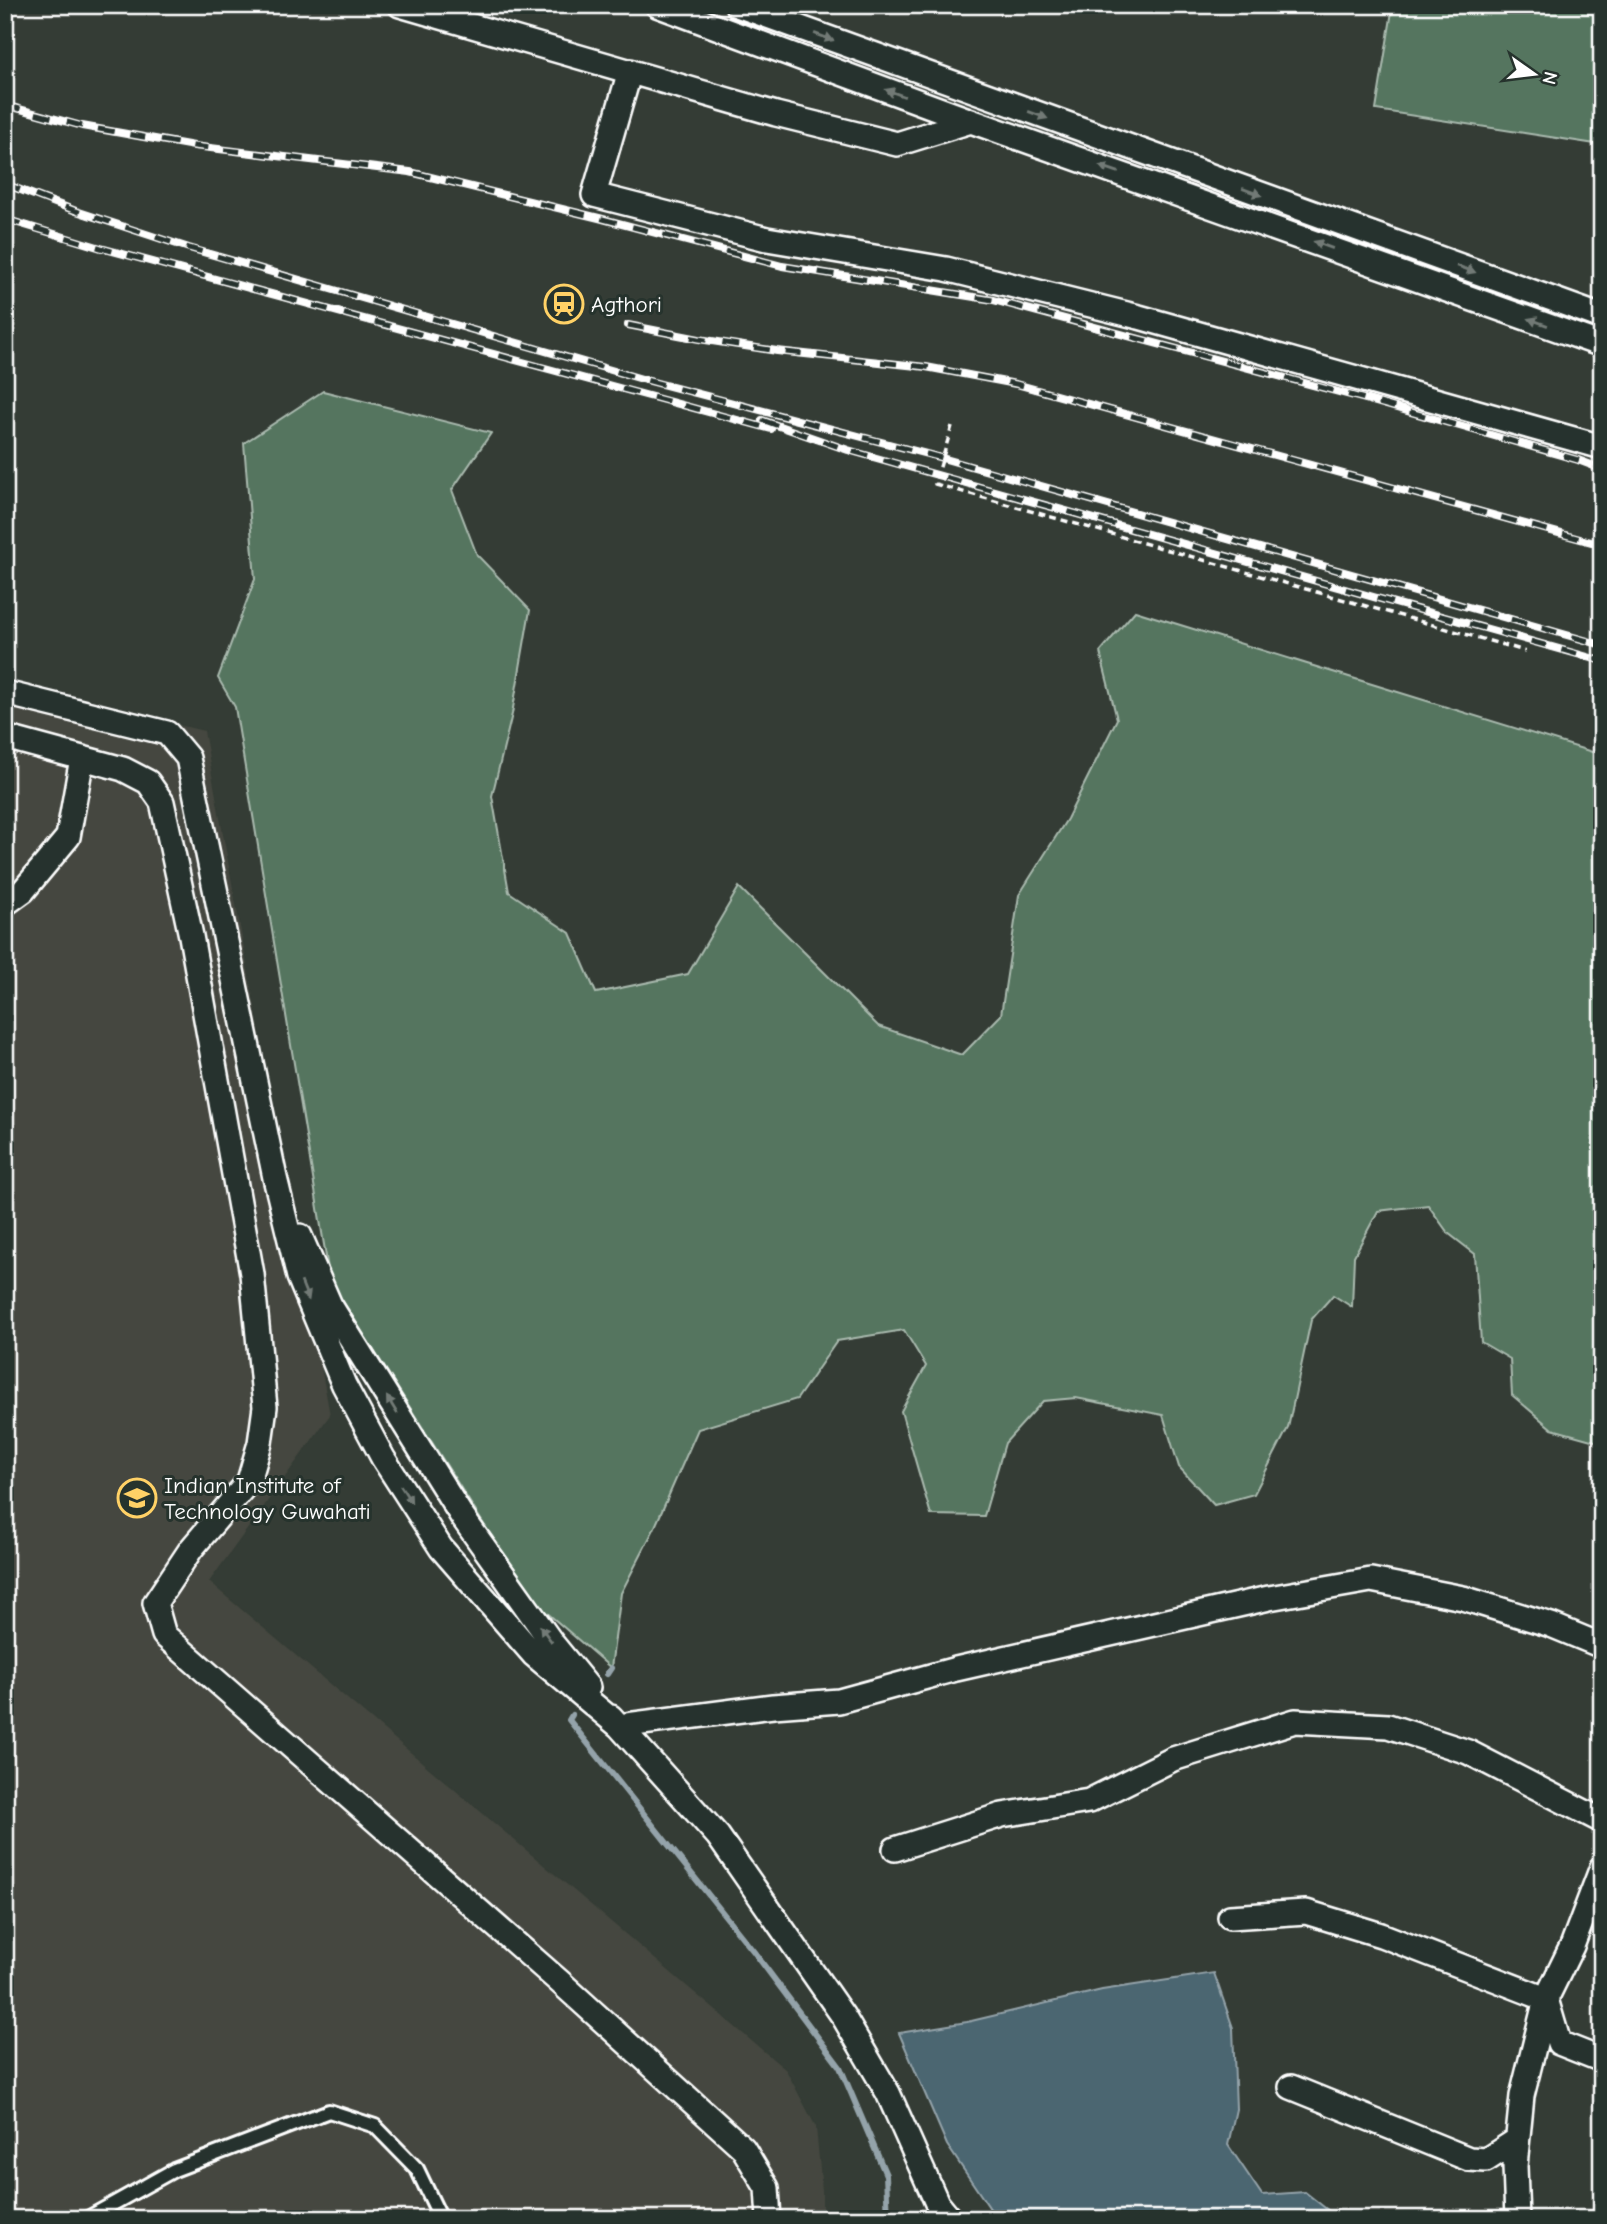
<svg xmlns="http://www.w3.org/2000/svg" width="1607" height="2224" font-family="'Comic Neue',sans-serif">
	<rect width="100%" height="100%" fill="#343c35"/>
	<filter id="ink" filterUnits="userSpaceOnUse"><feTurbulence type="fractalNoise" baseFrequency=".0143" numOctaves="2"/><feDisplacementMap in="SourceGraphic" scale="14" xChannelSelector="R" yChannelSelector="G"/><feConvolveMatrix kernelMatrix="1 2 1 2 8 2 1 2 1" color-interpolation-filters="sRGB"/></filter>
	<g filter="url(#ink)">
		<path fill="#44473f" d="M5 684 204 731 330 1415 209 1582 786 2070 816 2127 822 2190V2219H5Z"/>
		<path fill="#55755f" stroke="#aabaaf" stroke-width="2" d="M1393 5H1602V145L1376 110Z
			M323 391 491 433 452 490 477 555 530 610 512 714 492 796 509 892 570 933 596 993 688 974 739 887 878 1026 962 1055 1001 1015 1019 895 1067 819 1117 719 1100 652 1135 611 1602 755V1443L1552 1429 1512 1395 1510 1359 1481 1342 1475 1254 1448 1233 1428 1205 1378 1211 1354 1256 1352 1307 1333 1295 1311 1320 1288 1428 1254 1494 1214 1505 1179 1467 1163 1415 1076 1398 1043 1401 1005 1443 984 1516 931 1515 901 1411 926 1366 904 1330 837 1341 797 1399 698 1429 654 1529 621 1593 611 1668 531 1599 330 1281 235 707 218 678 255 579 244 443Z"/>
		<path fill="#4c6671" stroke="#94a3aa" stroke-width="2" d="M1214 1973 1233 2028 1236 2109 1228 2145 1262 2195 1305 2192 1339 2219H997L947 2145 899 2033 967 2022 1102 1990Z"/>
		<g fill="none" stroke-linecap="round" stroke-linejoin="round">
			<path stroke="#94a3aa" stroke-width="6" d="M607 1674 611 1668
				M572 1715 569 1720 754 1952 840 2067 886 2175 888 2219"/>
			<defs>
				<path id="service" d="M86 2219 174 2170 329 2111 375 2126 417 2169 441 2219"/>
				<path id="minor" d="M400 5 776 114 897 144 971 121
					M657 5 971 121 1602 345
					M737 5 1602 317
					M630 71 594 195 767 239 946 269 1139 317 1602 447
					M5 693 167 733 188 758 275 1178 299 1277 344 1385 383 1458 441 1548 534 1655 619 1726 773 1706 839 1701 956 1669 1269 1598 1371 1580 1463 1598 1551 1625 1602 1646
					M5 737 123 769 148 782 162 802 191 936 252 1274 265 1407 260 1443 249 1481 191 1549 155 1603 164 1635 560 1982 743 2148 767 2188 769 2219
					M5 904 23 891 68 837 82 758
					M300 1236 330 1305 463 1518 552 1643 588 1687
					M611 1717 718 1836 843 2016 888 2093 937 2203 950 2219
					M895 1849 1002 1815 1089 1801 1173 1759 1295 1721 1388 1726 1468 1752 1602 1821
					M1602 1867 1572 1946 1546 1999 1559 2043 1602 2060
					M1230 1917 1306 1912 1381 1935 1546 1999 1522 2096 1515 2166 1517 2219
					M1291 2087 1469 2159 1486 2160 1517 2140"/>
			</defs>
			<use href="#service" stroke="#fff" stroke-width="18"/>
			<use href="#minor" stroke="#fff" stroke-width="28"/>
			<path stroke="#fff" stroke-width="3.5" stroke-dasharray="7 5" stroke-linecap="butt" d="M952 426 935 484 1525 651"/>
			<use href="#service" stroke="#26332d" stroke-width="12"/>
			<use href="#minor" stroke="#26332d" stroke-width="23"/>
			<defs>
				<path id="rail" d="M5 105 82 126 194 146 410 172 599 218 782 266 993 300 1365 399 1578 460 1602 469
					M5 184 76 211 189 248 642 379 942 458 1602 645
					M5 219 101 248 771 429
					M628 325 699 339 777 351 926 367 1016 384 1602 545
					M762 420 848 450 1602 661"/>
			</defs>
			<use href="#rail" stroke="#fff" stroke-width="8"/>
			<use href="#rail" stroke="#26332d" stroke-width="5" stroke-dasharray="16" stroke-linecap="butt"/>
		</g>
		<defs><path id="oneway-solid" d="M-6-.8H1V-3.2L6.5 0L1 3.2V.8H-6Z" transform="scale(1.75)"/></defs>
		<g fill="#727a76">
			<use href="#oneway-solid" transform="translate(824 37) rotate(20)"/>
			<use href="#oneway-solid" transform="translate(895 93) rotate(-160)"/>
			<use href="#oneway-solid" transform="translate(1038 115) rotate(20)"/>
			<use href="#oneway-solid" transform="translate(1109 169) rotate(-161)"/>
			<use href="#oneway-solid" transform="translate(1252 192) rotate(20)"/>
			<use href="#oneway-solid" transform="translate(1323 245) rotate(-160)"/>
			<use href="#oneway-solid" transform="translate(1466 269) rotate(20)"/>
			<use href="#oneway-solid" transform="translate(1538 322) rotate(-160)"/>
			<use href="#oneway-solid" transform="translate(305 1291) rotate(68)"/>
			<use href="#oneway-solid" transform="translate(392 1405) rotate(-122)"/>
			<use href="#oneway-solid" transform="translate(406 1494) rotate(57)"/>
			<use href="#oneway-solid" transform="translate(546 1634) rotate(-126)"/>
		</g>
	</g>
	<defs>
		<symbol id="station-ring" viewBox="-11 -11 22 22"><circle r="9.5" fill="#26332d" stroke="#ffd166" stroke-width="1.5"/><path d="M-3-6H3Q5-6 5-4V2Q5 4 3 4L4.5 6H3L1.5 4h-3L-3 6H-4.5L-3 4Q-5 4-5 2V-4Q-5-6-3-6ZM-3.5-4v3h7v-3ZM-3.5 1v1.5H-2V1ZM2 1v1.5H3.5V1Z" fill="#ffd166"/></symbol>
		<symbol id="university-ring" viewBox="-11 -11 22 22"><circle r="9.5" fill="#26332d" stroke="#ffd166" stroke-width="1.5"/><path d="M0-5L7-2L0 1L-7-2ZM-4 1L0 2.5L4 1V4Q0 6-4 4Z" fill="#ffd166"/></symbol>
	</defs>
	<g fill-rule="evenodd">
		<use href="#station-ring" x="542" y="282" width="44" height="44"/>
		<use href="#university-ring" x="115" y="1476" width="44" height="44"/>
	</g>
	<g text-anchor="middle" stroke-width="6" stroke-linejoin="round" paint-order="stroke">
		<g font-size="23" fill="#fff" stroke="#26332d" text-anchor="start">
			<text x="591" y="312">Agthori</text>
			<text x="164" y="1493">Indian Institute of<tspan x="164" dy="26">Technology Guwahati</tspan></text>
		</g>
	</g>
	<rect width="1607" height="2224" fill="none" stroke="#26332d" stroke-width="28"/>
	<rect x="14" y="14" width="1579" height="2196" fill="none" stroke="#fff" stroke-width="2.5" filter="url(#ink)"/>
	<g transform="translate(1534 74) rotate(104)" stroke="#26332d" stroke-width="5" paint-order="stroke">
	<path d="M0-5L12 26L0 18L-12 26Z" fill="#ffffff"/>
	<text y="-10" font-size="19" font-weight="bold" text-anchor="middle" fill="#ffffff">N</text>
	</g>
</svg>
